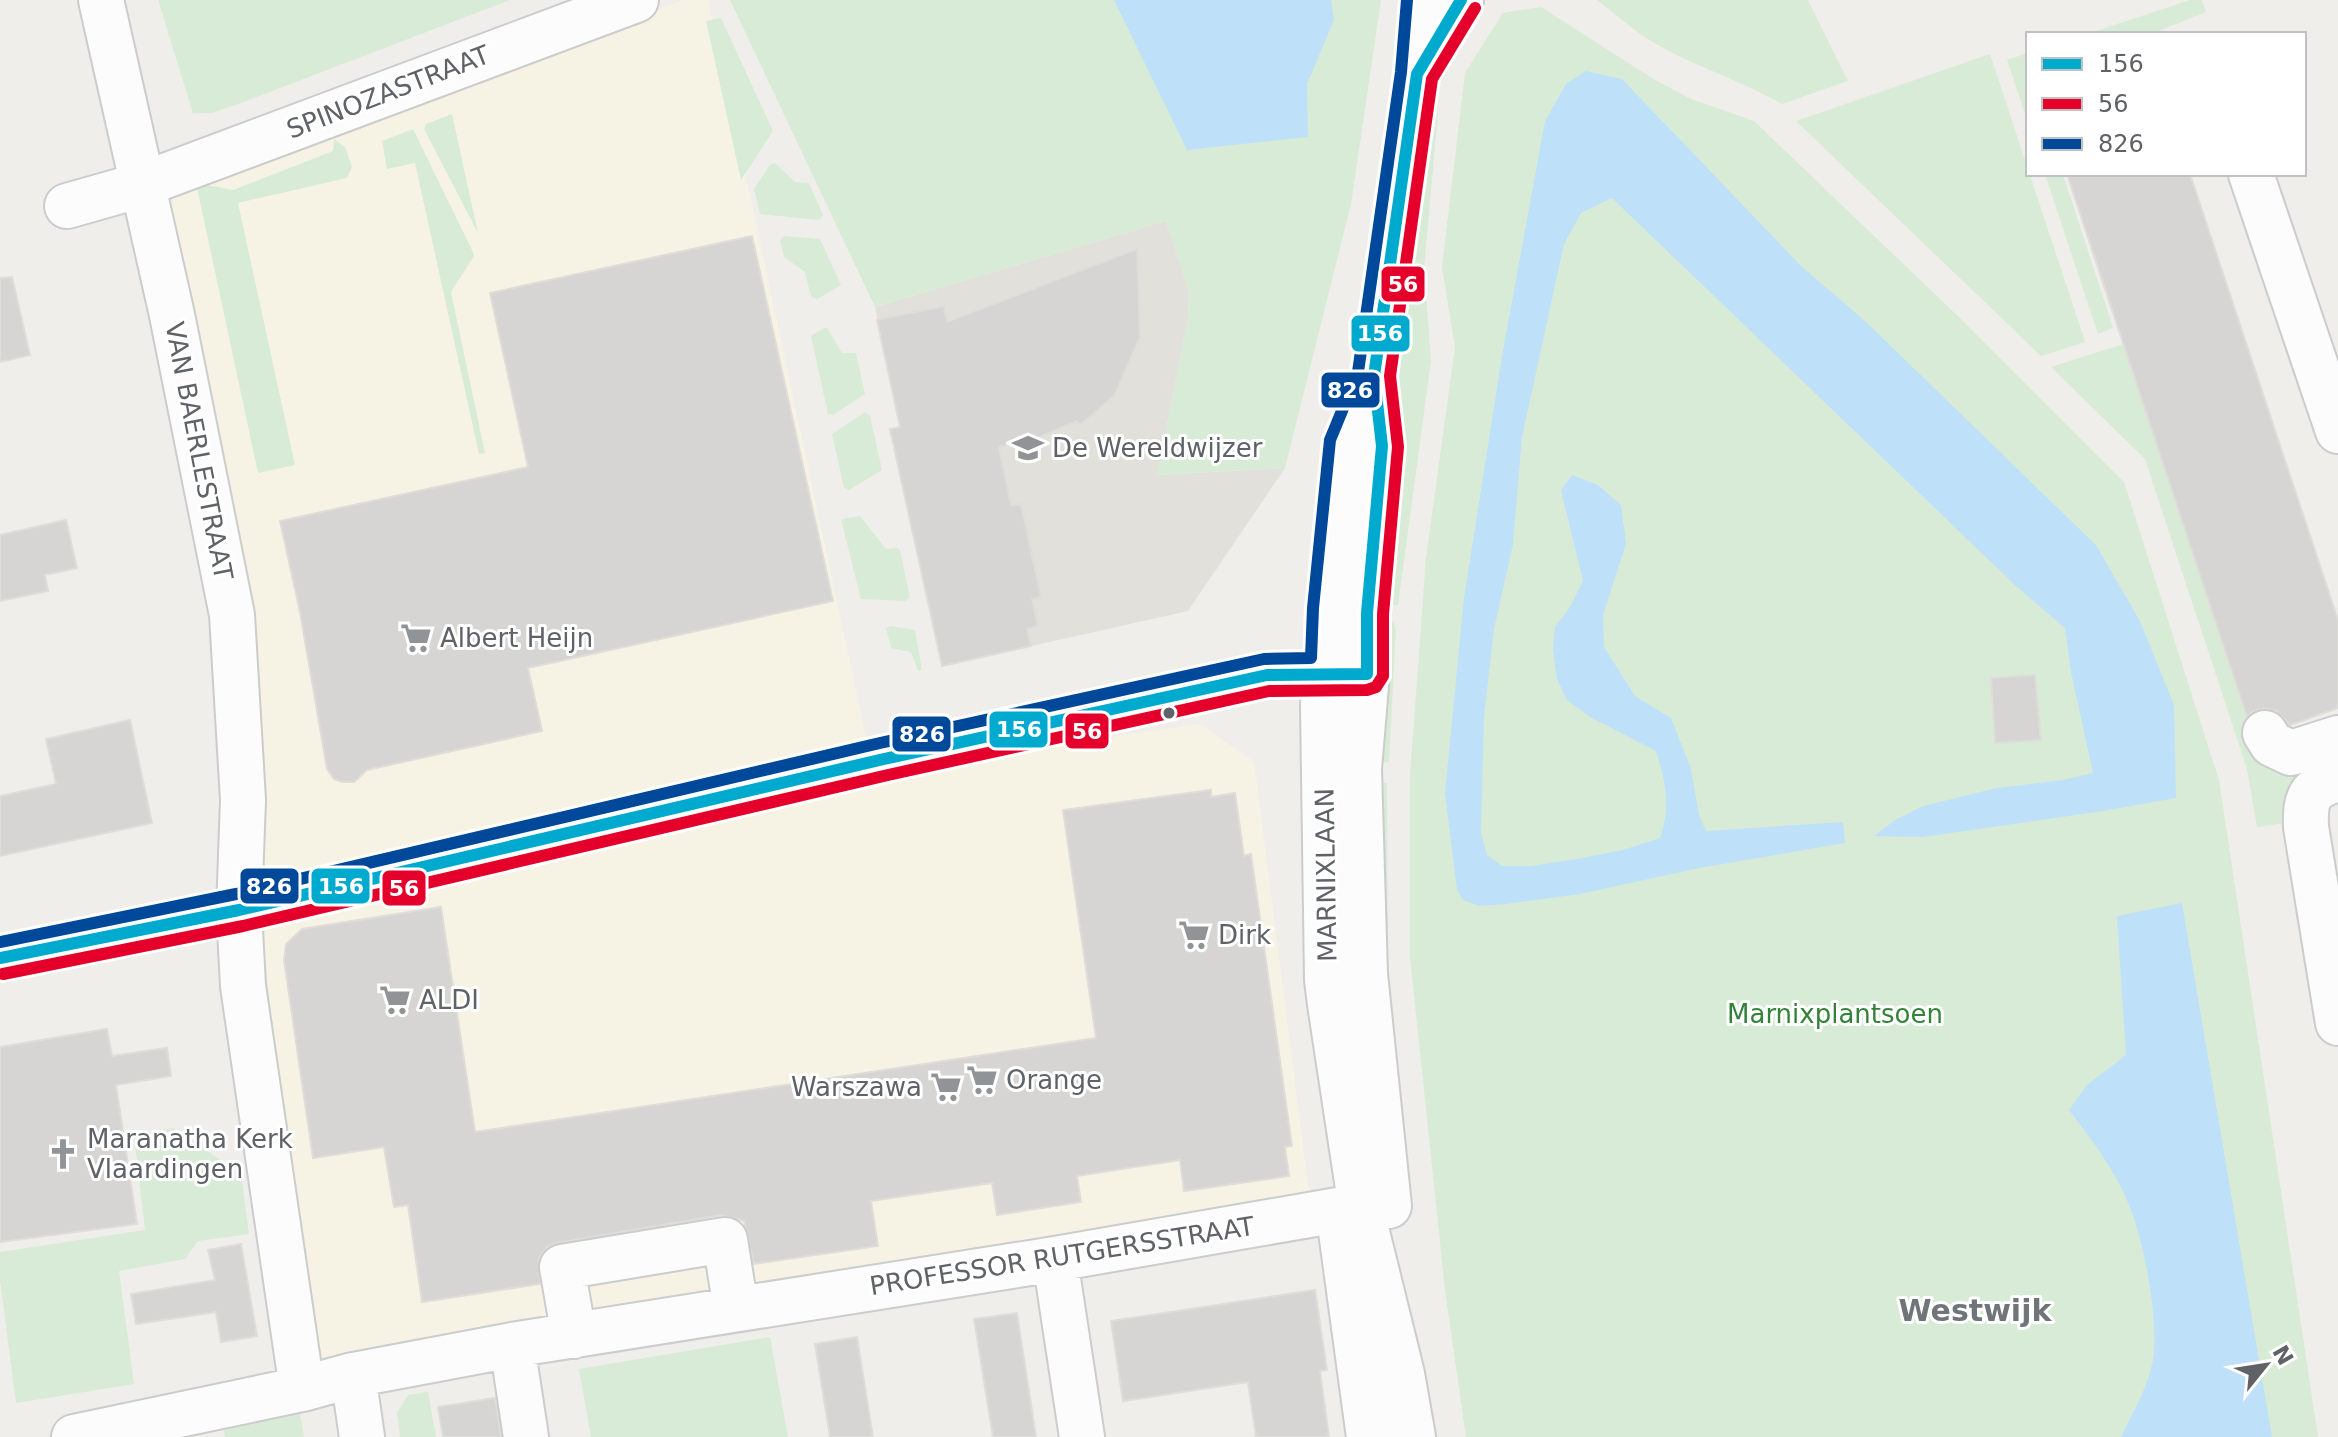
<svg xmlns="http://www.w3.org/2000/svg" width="2338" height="1437" font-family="'DejaVu Sans',sans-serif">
	<rect width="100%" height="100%" fill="#efeeea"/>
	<path fill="#f7f3e4" d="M684 0H708L873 770 1200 724 1254 762 1309 1193 311 1359 261 922 167 213 176 193Z"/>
	<path fill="#e2e0da" d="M1166 221 1189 291 1188 318 1157 475 1285 468 1188 611 942 666 890 429 900 426 875 307Z"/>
	<path fill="#d8ebd6" d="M158 0H510L249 100 212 113H193Z
		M730 0H1381L1351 204 1285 468 1157 475 1188 318 1189 291 1166 221 875 307Z
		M1597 0H1808L1848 81 1782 104C1742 81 1698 68 1658 45 1636 33 1617 15 1597 0Z
		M2190 0H2202L2206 12 2151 34H2087Z
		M1541 7 1655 80 1691 99 1754 121 1963 321 2124 482 2219 780 2318 1437H1466L1445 1290 1410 957V776L1426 558 1455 347 1442 267 1465 73 1503 13Z
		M721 18 773 131 741 180 706 21Z
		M2028 53V123L2007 60Z
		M1990 54 2085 342 2041 356 1796 121Z
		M1439 102 1424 269 1431 361 1398 605H1384L1402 332Z
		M452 114 478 233 424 129 426 124Z
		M413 129 473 252 474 256 451 292 485 453 479 454 415 163 387 169 382 141Z
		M334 139 345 147 352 167 347 178 238 203 295 465 258 473 196 183 233 190 333 151Z
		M775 163 795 182 809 183 823 215 819 220 760 214 754 189 770 165Z
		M2045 174H2063L2113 328 2098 334Z
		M784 236 820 239 841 285 817 299 811 297 805 272 784 257 780 240Z
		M824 328H827L842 353H856L865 394 833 415 828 414 811 336Z
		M2124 344 2247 715 2259 741 2316 771C2283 786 2284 788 2286 823L2257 827 2247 769 2145 459 2051 367Z
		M865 412 870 416 882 470 849 490 844 487 832 434Z
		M860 516 886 549 897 548 900 550 910 597 905 601 861 599 841 519Z
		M1385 620 1394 622 1396 630 1389 762 1376 763Z
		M890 626 915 630 922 670 918 671 911 652 891 648 886 628Z
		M1374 782 1387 783 1388 960 1375 961Z
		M173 1128 241 1174 249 1234 198 1241 185 1259 119 1271 134 1384 16 1403 0 1280V1252L145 1230 134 1135Z
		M770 1337 788 1437H591L579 1369Z
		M428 1392 436 1437H400L397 1413 408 1395Z
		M300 1414 304 1437H225L224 1430Z"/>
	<path fill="#bfe0f9" d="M1114 0H1331L1334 20 1307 84 1308 137 1187 150Z
		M1586 71 1622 79 1800 265 1866 322 2096 545 2140 621 2174 705 2176 798 2103 811 1923 837 1874 836 1895 820 1923 806 1997 788 2063 780 2093 773 2071 672 2065 628 2016 586 1612 198 1581 213 1564 244 1522 437 1513 544 1494 629 1484 717 1481 833 1487 855 1502 866H1531L1577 859 1623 850 1660 838C1671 807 1666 783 1656 751L1590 717 1567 700 1557 679 1553 650 1555 627 1570 607 1583 581 1561 490 1572 475 1598 485 1621 505 1626 544 1603 615 1604 647 1635 696 1671 718 1691 769 1699 815 1706 831 1843 822 1845 843 1699 868 1580 894 1506 904 1479 906 1463 900 1457 890 1445 793 1464 598 1502 356 1545 121 1566 84Z
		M2182 903 2272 1437H2121C2131 1415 2145 1393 2151 1369 2162 1331 2144 1241 2129 1205 2116 1171 2091 1139 2069 1110L2087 1085 2126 1055 2117 916Z"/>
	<path fill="#d6d5d3" stroke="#deddd9" stroke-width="2" d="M2067 174H2190L2338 620V708L2290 725 2277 711 2265 708 2252 712 2247 717Z
		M752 236 833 601 528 668 542 731 367 770 354 782H342L334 779 327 769 300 612 280 521 528 467 490 293Z
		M1137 249 1140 337 1114 396 1080 425 1077 421 1037 438 999 447 1011 505 1021 504 1041 597 1032 599 1038 626 1027 629 1031 646 942 666 890 429 900 427 877 320 944 306 947 322Z
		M12 277 30 355 0 362V278Z
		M66 520 77 568 45 575 48 591 0 601V535Z
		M2035 675 2041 740 1995 743 1991 678Z
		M130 720 152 823 0 856V796L56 784 46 739Z
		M1211 790V797L1235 793 1244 856 1251 854 1292 1146 1285 1147 1289 1176 1184 1191 1180 1160 1077 1176 1081 1202 997 1215 992 1183 871 1201 878 1246 754 1264 744 1221 721 1215 557 1243 547 1247 539 1258 540 1284 422 1302 408 1205 394 1207 384 1147 313 1158 284 960 286 944 302 929 441 907 475 1132 1030 1048 1096 1038 1063 810Z
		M107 1029 112 1056 167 1048 171 1076 116 1085 137 1224 0 1242V1047Z
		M241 1244 257 1336 221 1342 216 1312 136 1324 131 1294 215 1280 208 1250Z
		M1315 1290 1327 1370 1320 1371 1329 1437H1256L1248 1382 1123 1401 1111 1321Z
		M1017 1313 1036 1437H993L974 1319Z
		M857 1337 873 1437H830L815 1344Z
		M495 1398 501 1437H443L438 1407Z"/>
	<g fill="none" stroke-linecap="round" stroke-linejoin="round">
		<defs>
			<path id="minor" d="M101 0 172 315 232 615 243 800 239 910 243 986 302 1389
				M1421 69 1461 0
				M2251 174 2338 431
				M67 206 141 185 636 0
				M1374 378 1382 446 1367 613V674L1359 769 1365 974 1389 1206
				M2265 733 2272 744 2291 753 2338 738
				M2338 779C2309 788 2305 797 2306 827L2338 1023
				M0 958 239 910 884 759 1267 675 1367 674
				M1340 1224 1369 1437
				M1055 1259 1082 1437
				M574 1336 562 1267 725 1240 736 1309
				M512 1345 526 1437
				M353 1375 362 1437
				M74 1437 302 1389 353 1375 512 1345 1055 1259 1338 1210 1388 1204
				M1413 1437 1402 1374 1361 1208 1330 1004 1327 980 1323 705 1329 610 1346 442 1374 376 1417 74 1423 0"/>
		</defs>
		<use href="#minor" stroke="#cbcccc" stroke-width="48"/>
		<use href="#minor" stroke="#fdfcfc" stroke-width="44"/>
		<defs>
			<path id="bus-1" d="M0 958 239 910 884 759 1267 675 1367 674V613L1382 446 1374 376 1417 74 1461 0"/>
			<path id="bus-2" d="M3 974 243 926 888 775 1269 691 1367 690 1376 687 1383 676V614L1398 447 1390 376 1432 79 1475 8"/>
			<path id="bus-3" d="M0 942 236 894 880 743 1264 659 1311 658 1313 608 1330 440 1358 372 1401 72 1407 0"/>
		</defs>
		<use href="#bus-1" stroke="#fff" stroke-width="18"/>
		<use href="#bus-2" stroke="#fff" stroke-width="18"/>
		<use href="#bus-3" stroke="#fff" stroke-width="18"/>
		<use href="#bus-1" stroke="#00a9ce" stroke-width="12"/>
		<use href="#bus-2" stroke="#e4002b" stroke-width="12"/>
		<use href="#bus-3" stroke="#004899" stroke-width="12"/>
	</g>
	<defs>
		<symbol id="school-bare" viewBox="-9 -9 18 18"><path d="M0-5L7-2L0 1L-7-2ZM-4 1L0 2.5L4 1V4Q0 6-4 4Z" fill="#919496" stroke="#fff" stroke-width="2.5" paint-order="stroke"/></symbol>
		<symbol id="supermarket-bare" viewBox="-9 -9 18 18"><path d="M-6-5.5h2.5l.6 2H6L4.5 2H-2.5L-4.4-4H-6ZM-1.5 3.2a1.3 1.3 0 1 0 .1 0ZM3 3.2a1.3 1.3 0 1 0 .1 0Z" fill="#919496" stroke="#fff" stroke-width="2.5" paint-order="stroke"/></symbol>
		<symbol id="church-bare" viewBox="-9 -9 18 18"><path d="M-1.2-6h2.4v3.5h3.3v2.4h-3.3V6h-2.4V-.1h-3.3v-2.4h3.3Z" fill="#919496" stroke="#fff" stroke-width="2.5" paint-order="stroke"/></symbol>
	</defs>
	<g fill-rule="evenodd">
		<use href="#school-bare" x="1006" y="426" width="44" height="44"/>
		<use href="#supermarket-bare" x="394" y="616" width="44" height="44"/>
		<use href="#supermarket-bare" x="1172" y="913" width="44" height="44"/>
		<use href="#supermarket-bare" x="373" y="978" width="44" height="44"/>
		<use href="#supermarket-bare" x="960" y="1058" width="44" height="44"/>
		<use href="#supermarket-bare" x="924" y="1065" width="44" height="44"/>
		<use href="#church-bare" x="41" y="1132" width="44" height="44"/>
	</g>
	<circle fill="#5f6368" stroke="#fff" stroke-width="3" cx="1169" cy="713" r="7"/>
	<g text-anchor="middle" stroke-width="6" stroke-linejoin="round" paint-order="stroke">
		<g font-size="26" fill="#5f6368" stroke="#fff">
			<text transform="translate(388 92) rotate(-21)" y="9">SPINOZASTRAAT</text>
			<text transform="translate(199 451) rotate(79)" y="9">VAN BAERLESTRAAT</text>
			<text transform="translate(1326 875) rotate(-91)" y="9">MARNIXLAAN</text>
			<text transform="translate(1062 1256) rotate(-9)" y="9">PROFESSOR RUTGERSSTRAAT</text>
		</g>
		<g font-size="26" fill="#5f6368" stroke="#fff" text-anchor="start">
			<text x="1052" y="457">De Wereldwijzer</text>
			<text x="440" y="647">Albert Heijn</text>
			<text x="1218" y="944">Dirk</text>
			<text x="419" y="1009">ALDI</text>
			<text x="1006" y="1089">Orange</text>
			<text x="922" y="1096" text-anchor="end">Warszawa</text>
			<text x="87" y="1148">Maranatha Kerk<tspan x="87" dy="30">Vlaardingen</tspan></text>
		</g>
		<g font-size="26" fill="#348238" stroke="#fff">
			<text x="1835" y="1023">Marnixplantsoen</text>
		</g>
		<g font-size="30" font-weight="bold" fill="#70757a" stroke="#fff">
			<text x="1975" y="1321">Westwijk</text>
		</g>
	</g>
	<g stroke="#fff" stroke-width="3">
		<rect x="1380" y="265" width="46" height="38" rx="8" fill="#e4002b"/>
		<rect x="1350" y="314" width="61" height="39" rx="8" fill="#00a9ce"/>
		<rect x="1320" y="371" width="61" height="38" rx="8" fill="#004899"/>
		<rect x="988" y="710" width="61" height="39" rx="8" fill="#00a9ce"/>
		<rect x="1064" y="712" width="46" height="38" rx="8" fill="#e4002b"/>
		<rect x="891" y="715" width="61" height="38" rx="8" fill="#004899"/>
		<rect x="239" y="867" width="61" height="38" rx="8" fill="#004899"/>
		<rect x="310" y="867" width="61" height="38" rx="8" fill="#00a9ce"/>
		<rect x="381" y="869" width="46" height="38" rx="8" fill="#e4002b"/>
	</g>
	<g font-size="22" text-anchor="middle" font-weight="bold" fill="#fff">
		<text x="1403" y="292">56</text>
		<text x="1380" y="341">156</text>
		<text x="1350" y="398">826</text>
		<text x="1019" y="737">156</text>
		<text x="1087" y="739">56</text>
		<text x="922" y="742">826</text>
		<text x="269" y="894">826</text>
		<text x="341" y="894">156</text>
		<text x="404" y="896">56</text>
	</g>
	<rect x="2026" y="32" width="280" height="144" fill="#ffffff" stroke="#bfc1c3" stroke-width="2"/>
	<rect x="2042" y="58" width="40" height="12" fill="#00a9ce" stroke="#bfc1c3" stroke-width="2"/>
	<text x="2098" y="72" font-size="24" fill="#5f6368">156</text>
	<rect x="2042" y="98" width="40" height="12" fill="#e4002b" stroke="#bfc1c3" stroke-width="2"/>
	<text x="2098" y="112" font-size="24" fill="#5f6368">56</text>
	<rect x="2042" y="138" width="40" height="12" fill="#004899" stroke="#bfc1c3" stroke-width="2"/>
	<text x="2098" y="152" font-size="24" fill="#5f6368">826</text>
	<g transform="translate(2266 1365) rotate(60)" stroke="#ffffff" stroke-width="6" paint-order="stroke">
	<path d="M0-6L14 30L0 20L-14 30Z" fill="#5f6368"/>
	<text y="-12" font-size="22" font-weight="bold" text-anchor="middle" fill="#5f6368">N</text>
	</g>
</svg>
